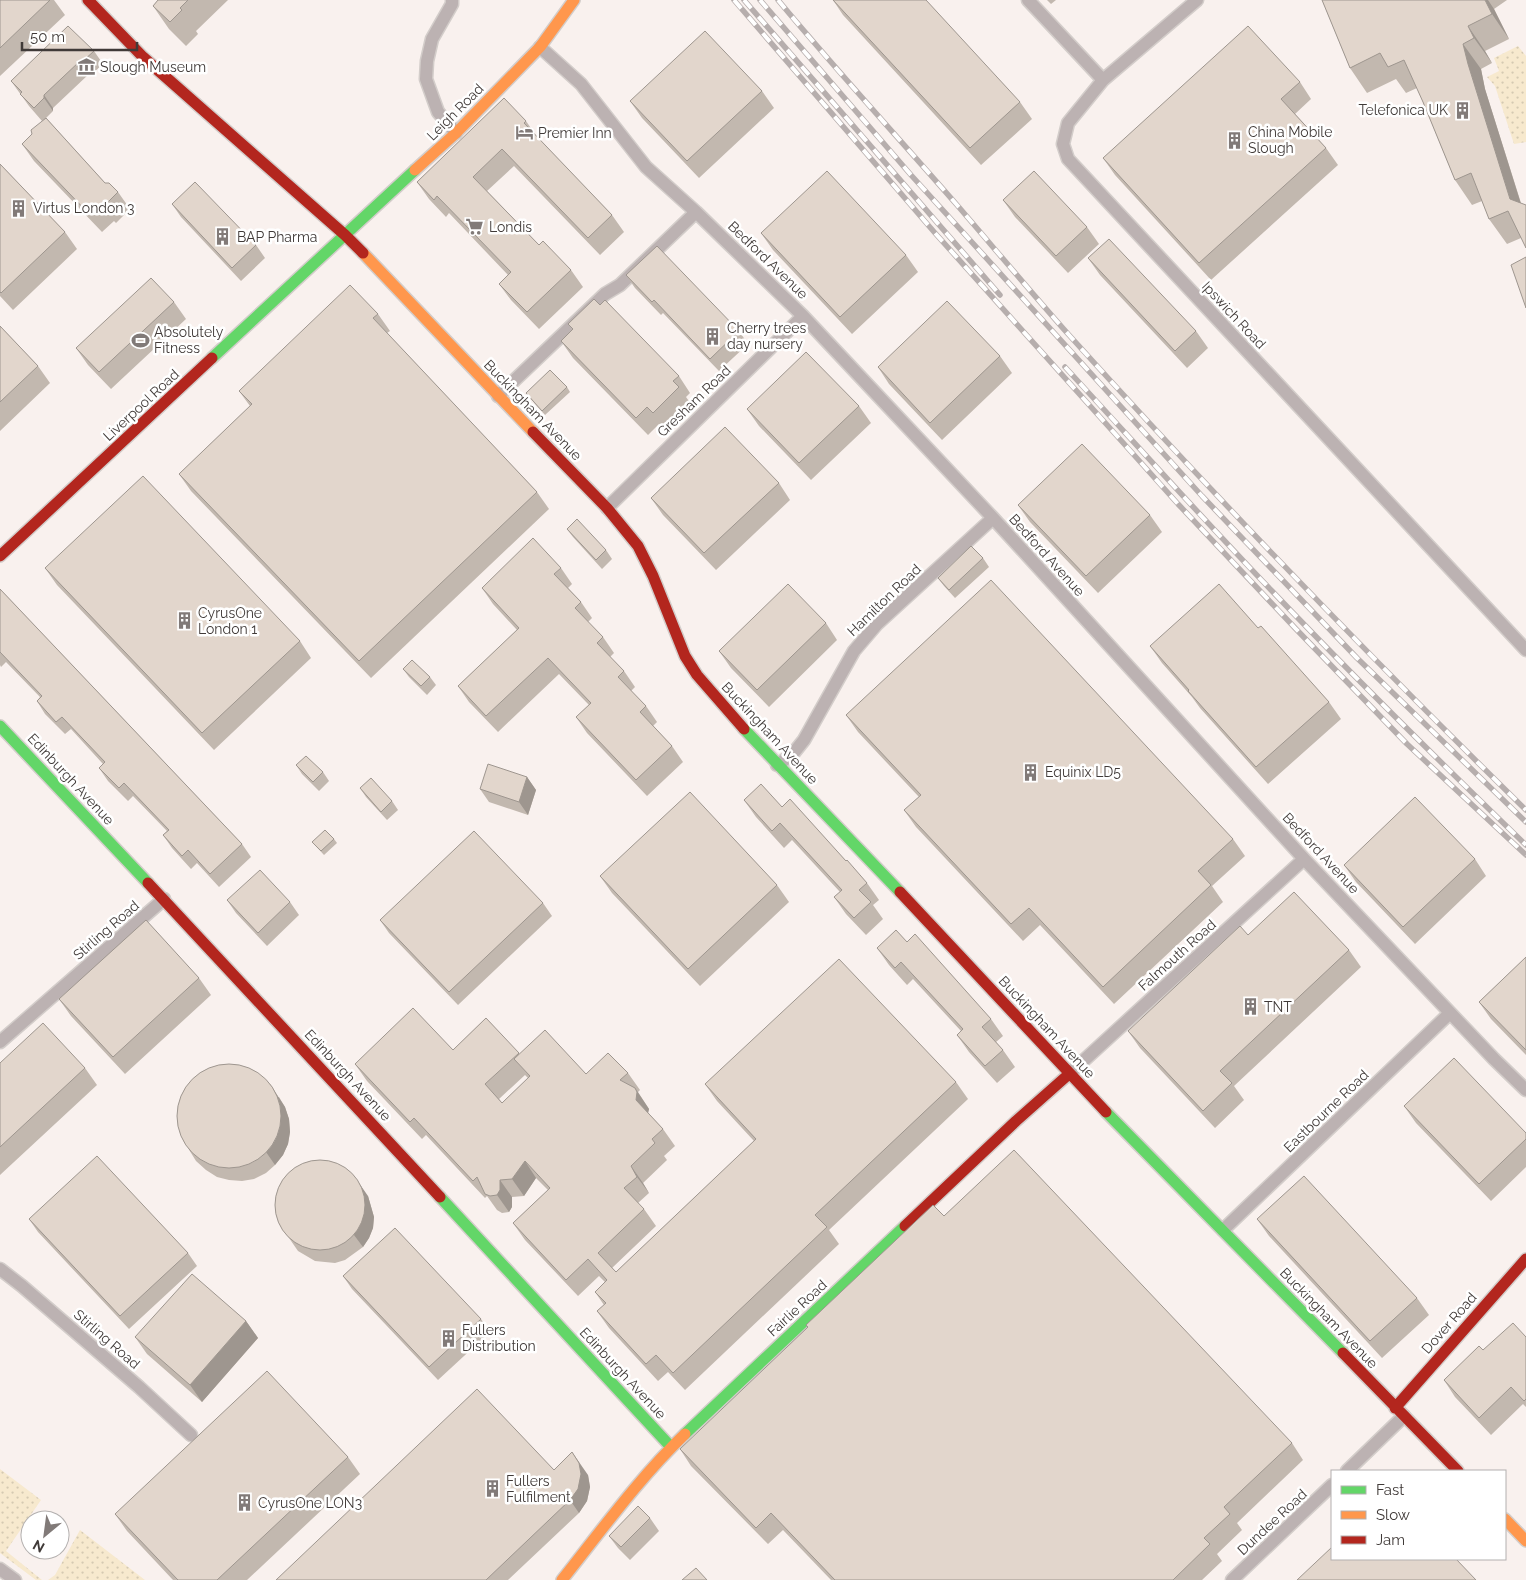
<svg xmlns="http://www.w3.org/2000/svg" width="1526" height="1580" font-family="Raleway,sans-serif">
	<defs>
		<pattern id="green-dots" width="8" height="8" patternUnits="userSpaceOnUse" patternTransform="scale(1.25)"><rect width="8" height="8" fill="#f7e9ce"/><path d="M2 2h.1M6 6h.1" fill="none" stroke="#d5c9b2" stroke-width="1.8" stroke-linecap="round"/></pattern>
	</defs>
	<rect width="100%" height="100%" fill="#f9f1ee"/>
	<path fill="url(#green-dots)" d="M1518 46 1526 56V142L1514 144 1495 86 1487 77 1499 71 1494 58Z
		M0 1469 41 1500 6 1551 42 1580H36L0 1553Z
		M80 1530 145 1580H48L55 1575Z"/>
	<g fill="none" stroke-linecap="round" stroke-linejoin="round">
		<defs>
			<path id="street" d="M452 0V4L432 39 427 61 426 79 438 112 456 133
				M1028 0 1103 80
				M1197 0 1103 80 1068 123 1063 144 1068 159 1526 650
				M540 47 581 84 646 167 696 212 803 316 993 518 1305 860 1494 1059 1526 1090
				M498 396 605 294 620 285 696 212
				M607 508 803 316
				M777 765 792 755 804 740 854 651 877 624 993 518
				M0 1042 164 899
				M1069 1074 1304 859
				M1223 1230 1450 1013
				M0 1269 22 1286 139 1387 191 1435
				M1347 1471 1404 1416
				M0 1569 15 1580
				M1232 1580 1332 1485"/>
			<path id="fast" d="M212 358 415 170
				M0 726 148 883
				M744 729 900 892
				M1106 1112 1343 1353
				M440 1197 671 1447
				M685 1434 905 1226"/>
			<path id="slow" d="M415 170 456 133 540 47 574 0
				M363 253 533 432
				M1505 1519 1526 1541
				M562 1580C601 1531 639 1478 685 1434"/>
			<path id="jam" d="M88 0 143 57 345 235 363 253
				M533 432 607 508 638 546 653 576 685 656 697 675 744 729
				M0 556 212 358
				M148 883 440 1197
				M900 892 1106 1112
				M905 1226 1016 1121 1069 1074
				M1343 1353 1458 1471
				M1395 1408 1526 1259"/>
		</defs>
		<use href="#street" stroke="#d3cdca" stroke-width="15"/>
		<use href="#fast" stroke="#d3cdca" stroke-width="14"/>
		<use href="#slow" stroke="#d3cdca" stroke-width="14"/>
		<use href="#jam" stroke="#d3cdca" stroke-width="14"/>
		<use href="#street" stroke="#bcb2b2" stroke-width="12"/>
		<use href="#fast" stroke="#63d668" stroke-width="11"/>
		<use href="#slow" stroke="#ff974d" stroke-width="11"/>
		<use href="#jam" stroke="#b3261e" stroke-width="11"/>
		<defs>
			<path id="rail" d="M734 0 935 233 1178 504 1295 628 1407 744 1526 855
				M744 0 1000 295
				M760 0 911 175 1202 496 1357 658 1526 822
				M778 0C836 70 897 136 957 205 994 248 1031 292 1069 335 1216 498 1369 656 1526 810
				M1065 367C1134 442 1202 518 1272 591 1355 678 1440 762 1526 845"/>
		</defs>
		<use href="#rail" stroke="#b6aead" stroke-width="5.5"/>
		<use href="#rail" stroke="#fff" stroke-width="4" stroke-dasharray="11" stroke-linecap="butt"/>
	</g>
	<path fill="#c2b8af" fill-rule="evenodd" d="M0 0H54L65 15 0 76Z
		M158 0H228L196 31 198 34 186 46 169 29 153 6Z
		M833 0 1020 102 1032 119 981 165 843 15Z
		M1047 0H1056L1051 4Z
		M1322 0H1507L1494 9 1509 39 1485 51 1492 63 1481 69 1485 89 1521 203V238L1507 244 1489 219 1482 201 1472 205 1455 180 1423 102 1417 88 1406 93 1396 79 1367 93 1350 68Z
		M94 51 103 64 92 74H89L53 108V111L46 118 105 183 118 192 130 209 116 223 114 221 102 232 34 161 22 144 32 134 42 121 29 106 11 81Z
		M1300 82 1311 99 1295 114 1326 148 1338 165 1211 280 1115 175 1103 158Z
		M762 91 774 108 699 178 642 118 630 101Z
		M526 121 537 137 612 215 624 232 600 255 514 166 487 191 539 245 571 270 583 287 539 329 511 300 499 284 508 275 449 213 446 217 429 199 417 182Z
		M0 164 65 232 77 249 13 310 0 296Z
		M1003 200 1087 227 1099 244 1068 273 1015 217Z
		M172 204 256 245 265 258 241 281 181 217Z
		M761 233 906 255 918 272 852 334 773 250Z
		M1088 258 1196 331 1208 348 1187 368 1100 275Z
		M626 275 739 331 748 344 719 371 663 313 661 315 635 288Z
		M174 302 186 319 111 389 88 365 76 348Z
		M378 314 390 331 387 333 537 492 549 509 371 678 191 491 179 474 250 406 239 391Z
		M568 324 679 376 690 393 686 397 691 404 664 430 659 424 648 435 573 358 561 341 572 329Z
		M0 326 38 366 50 383 0 431Z
		M1000 356 1012 373 942 440 889 384 878 367Z
		M567 387 570 392 545 415 529 397 526 393Z
		M859 406 871 423 811 480 759 426 747 409Z
		M779 483 790 500 716 570 663 515 651 498Z
		M1018 505 1150 515 1162 532 1098 593 1030 522Z
		M567 529 606 550 612 559 602 569 573 537Z
		M983 558 989 567 955 598 944 586 938 578Z
		M45 568 300 641 311 658 214 750 57 585Z
		M561 568 572 584 568 588 581 602 592 618 588 622 603 637 614 653 610 657 624 671 635 687 631 691 646 706 657 722 653 726 672 746 683 762 647 796 587 733 576 717 589 705 559 674 498 732 469 702 458 686 517 630 493 604 482 588Z
		M0 589 242 844 251 857 219 887 197 863 191 869 172 848 163 835 167 831 133 796 128 801 108 781 99 768 103 764 71 729 65 734 45 714 37 701 40 697 6 662 1 667 0 665Z
		M826 623 837 640 769 707 731 668 719 651Z
		M1258 628 1329 702 1341 719 1268 784 1200 708 1192 697 1162 663 1150 646Z
		M403 669 430 677 436 685 427 695 409 677Z
		M846 715 1233 839 1245 856 1212 886 1223 902 1114 1004 1040 925 1023 941 916 827 904 810 919 797 858 732Z
		M296 765 323 772 329 781 319 791 302 774Z
		M527 777 536 790 528 815 489 802 480 789Z
		M360 788 392 801 398 810 387 820 366 797Z
		M744 800 782 807 846 861 867 883 879 900 873 905 883 919 866 935 846 914 834 897 840 892 792 840 784 848 756 817Z
		M334 839 337 843 324 855 312 842Z
		M1475 859 1486 876 1415 944 1356 882 1344 865Z
		M600 876 777 885 789 902 700 986 612 893Z
		M227 900 290 902 299 915 267 946 236 913Z
		M543 903 552 916 458 1005 389 933 380 920Z
		M1248 935 1349 950 1361 967 1234 1086 1244 1100 1215 1128 1140 1048 1128 1031Z
		M907 942 991 1019 1003 1036 996 1042 1003 1050 1015 1067 997 1083 969 1052 957 1035 961 1031 913 979 907 985 889 965 877 948Z
		M1526 957V1055L1491 1019 1479 1002Z
		M199 978 211 995 125 1074 71 1016 59 999Z
		M486 1018 519 1054 586 1074 628 1073 640 1090 638 1092 649 1109 648 1113 663 1129 675 1146 664 1156 667 1160 643 1183 649 1193 638 1203 644 1209 656 1226 612 1268 616 1272 754 1141 717 1101 705 1084 956 1082 968 1099 829 1230 839 1244 685 1390 668 1372 658 1381 609 1328 597 1311 604 1305 595 1292 605 1282 599 1276 578 1296 525 1240 513 1223 548 1190 536 1178 524 1196 512 1197V1207L509 1212 502 1213 497 1210 487 1196 485 1198 426 1135 422 1139 367 1081 355 1064 453 1050ZM525 1075 528 1078 502 1103 499 1099Z
		M0 1063 85 1068 97 1085 0 1175Z
		M279 1097 285 1107 289 1119 290 1132 288 1144 283 1155 275 1165 266 1173 254 1179 242 1181 229 1180 217 1177 206 1170 196 1161 188 1148Z
		M1404 1106 1526 1133V1167L1491 1201 1416 1123Z
		M368 1196 374 1217 373 1228 369 1238 363 1247 345 1260 335 1263 315 1261 298 1251 278 1222Z
		M944 1216 1292 1443 1303 1460 1237 1523 1242 1530 1217 1554 1222 1561 1202 1580H831L783 1530 768 1544 691 1466 680 1449Z
		M29 1219 188 1253 197 1266 129 1329 38 1232Z
		M1257 1219 1417 1298 1429 1315 1382 1358 1269 1236Z
		M343 1276 481 1319 490 1332 438 1380 352 1289Z
		M246 1321 258 1338 202 1402 147 1354 135 1337Z
		M1526 1337V1407L1523 1404 1491 1435 1455 1397 1444 1380 1483 1350Z
		M348 1457 360 1474 247 1580H173L127 1531 115 1514Z
		M554 1470 588 1475 590 1487 587 1501 579 1513 508 1580H276Z
		M650 1518 659 1531 630 1560 618 1548 609 1536Z"/>
	<path fill="#9e968f" d="M1485 0H1488L1494 9 1509 39 1492 14Z
		M1468 26 1485 51 1492 63 1474 38Z
		M1463 44 1481 69 1485 89 1526 220 1510 199 1468 64Z
		M44 95 53 108V111L44 98Z
		M527 777 536 790 528 815 519 802Z
		M270 1084 285 1107 289 1119 290 1132 288 1144 283 1155 275 1165 266 1152Z
		M635 1088 649 1109 647 1117 636 1100Z
		M525 1161 536 1178 524 1196 512 1179Z
		M631 1166 643 1183 649 1193 637 1177Z
		M500 1180 512 1197V1207L509 1212 497 1195Z
		M359 1183 368 1196 374 1217 373 1228 369 1238 363 1247 354 1235Z
		M246 1321 258 1338 202 1402 190 1385Z
		M572 1452 588 1475 590 1487 587 1501 579 1513 570 1500Z"/>
	<path fill="#e2d6cc" stroke="#9e968f" d="M0 0H50L0 48Z
		M158 0H188L180 8 182 10 170 22 153 6Z
		M833 0H926L1020 102 970 148Z
		M1322 0H1485L1492 14 1468 26 1474 38 1463 44 1468 64 1510 199 1526 205V248L1508 211 1489 219 1471 173 1455 180 1423 102 1404 60 1388 67 1380 53 1350 68Z
		M68 26 94 51 83 61H80L44 95V98L34 108 20 94 22 92 11 81Z
		M1248 26 1300 82 1281 99 1326 148 1199 263 1103 158Z
		M705 31 762 91 687 161 630 101Z
		M504 98 526 121 524 123 612 215 588 238 502 149 473 177 539 245 543 241 571 270 527 312 499 284 511 272 437 196 434 200 417 182Z
		M46 118 105 183H109L118 192 104 206 102 204 90 215 22 144 32 134 31 130Z
		M0 164 65 232 1 293 0 292Z
		M827 171 906 255 840 317 761 233Z
		M1034 171 1087 227 1056 256 1003 200Z
		M195 182 256 245 232 268 172 204Z
		M1109 239 1196 331 1175 351 1088 258Z
		M657 246 739 331 710 359 654 300 652 302 626 275Z
		M1526 257V308L1511 265Z
		M151 278 174 302 99 372 76 348Z
		M350 285 378 314 373 318 537 492 359 661 179 474 252 404 239 391Z
		M594 299 600 305 605 300 679 376 673 381 679 387 653 413 647 407 636 418 561 341 573 329 568 324Z
		M947 301 1000 356 930 423 878 367Z
		M0 326 38 366 0 402Z
		M806 352 859 406 799 463 747 409Z
		M550 370 567 387 542 411 526 393Z
		M725 427 779 483 704 553 651 498Z
		M1082 444 1150 515 1086 576 1018 505Z
		M143 476 300 641 202 733 45 568Z
		M577 519 606 550 596 560 567 529Z
		M533 538 561 568 554 574 581 602 575 608 603 637 597 643 624 671 618 677 646 706 640 712 672 746 636 780 576 717 591 703 548 658 486 716 458 686 519 628 482 588Z
		M971 546 983 558 949 590 938 578Z
		M991 580 1233 839 1198 871 1211 885 1103 987 1029 908 1011 924 904 810 921 795 846 715Z
		M788 584 826 623 757 690 719 651Z
		M1219 584 1258 628 1261 626 1329 702 1256 767 1188 691 1189 690 1150 646Z
		M0 589 242 844 210 874 188 850 182 856 163 835 169 830 124 783 119 788 99 768 105 762 62 717 56 722 37 701 42 696 0 652Z
		M412 660 430 677 421 686 403 669Z
		M306 756 323 772 313 782 296 765Z
		M488 764 527 777 519 802 480 789Z
		M371 778 392 801 381 812 360 788Z
		M761 784 782 807 790 799 846 861 847 860 867 883 859 890 871 902 854 918 834 897 842 890 780 823 772 831 744 800Z
		M690 792 777 885 688 969 600 876Z
		M1415 797 1475 859 1403 927 1344 865Z
		M325 830 334 839 321 851 312 842Z
		M474 831 543 903 449 992 380 920Z
		M260 870 290 902 258 933 227 900Z
		M1294 892 1349 950 1220 1071 1232 1083 1203 1111 1128 1031 1240 926 1248 935Z
		M146 920 199 978 113 1057 59 999Z
		M896 930 907 942 915 934 991 1019 982 1027 1003 1050 985 1066 957 1035 963 1029 901 962 895 968 877 948Z
		M1526 957V1050L1479 1002Z
		M839 959 956 1082 815 1215 827 1227 673 1373 656 1355 646 1364 597 1311 606 1303 595 1292 607 1280 588 1259 566 1280 513 1223 550 1188 525 1161 512 1179 500 1180V1190L497 1195 490 1196 485 1194 477 1177 473 1181 414 1118 410 1122 355 1064 413 1008 453 1050 486 1018 519 1053 485 1084 502 1103 530 1076 514 1059 545 1030 586 1074 608 1053 628 1073 620 1080 635 1088 637 1092 636 1100 663 1129 652 1139 655 1143 631 1166 637 1177 624 1188 644 1209 598 1253 616 1272 756 1139 705 1084Z
		M43 1023 85 1068 0 1147V1063Z
		M1454 1058 1526 1133V1139L1479 1184 1404 1106Z
		M177 1116a52 52 0 1 1 104 0a52 52 0 1 1-104 0Z
		M1014 1150 1292 1443 1224 1507 1230 1514 1204 1538 1210 1544 1173 1580H835L771 1513 756 1528 680 1449 808 1327 806 1325 933 1205 944 1216Z
		M97 1156 188 1253 120 1316 29 1219Z
		M275 1205a45 45 0 1 1 90 0a45 45 0 1 1-90 0Z
		M1304 1176 1417 1298 1370 1341 1257 1219Z
		M395 1228 481 1319 429 1367 343 1276Z
		M192 1274 246 1321 190 1385 135 1337Z
		M1513 1323 1526 1337V1399L1524 1401 1511 1387 1479 1418 1444 1380 1479 1346 1483 1350Z
		M267 1371 348 1457 217 1580H178L115 1514Z
		M477 1389 554 1470 572 1452 579 1463 581 1474 578 1489 570 1500 486 1580H276Z
		M638 1506 650 1518 621 1547 609 1536Z
		M1332 1547V1559H1456L1476 1580H1297Z
		M696 1568 707 1580H682Z"/>
	<defs>
		<symbol id="museum-bare" viewBox="-9 -9 18 18"><path d="M0-6L6-3V-2H-6V-3ZM-5-1h2V3h-2ZM-1-1h2V3h-2ZM3-1h2V3H3ZM-6 4H6V6H-6Z" fill="#817a78" stroke="#fff" stroke-width="2.5" paint-order="stroke"/></symbol>
		<symbol id="building-bare" viewBox="-9 -9 18 18"><path d="M-4-6H4V6H1V3H-1V6H-4ZM-2.5-4.3h1.7v1.8h-1.7ZM.8-4.3h1.7v1.8H.8ZM-2.5-1h1.7V.8h-1.7ZM.8-1h1.7V.8H.8Z" fill="#817a78" stroke="#fff" stroke-width="2.5" paint-order="stroke"/></symbol>
		<symbol id="hotel-bare" viewBox="-9 -9 18 18"><path d="M-6-4.5h1.5V1H6V5H4.5V3h-9V5H-6ZM-4 0a1.8 1.8 0 1 1 3.6 0ZM.5 0V-2.5h3Q6-2.5 6 0Z" fill="#817a78" stroke="#fff" stroke-width="2.5" paint-order="stroke"/></symbol>
		<symbol id="supermarket-bare" viewBox="-9 -9 18 18"><path d="M-6-5.5h2.5l.6 2H6L4.5 2H-2.5L-4.4-4H-6ZM-1.5 3.2a1.3 1.3 0 1 0 .1 0ZM3 3.2a1.3 1.3 0 1 0 .1 0Z" fill="#817a78" stroke="#fff" stroke-width="2.5" paint-order="stroke"/></symbol>
		<symbol id="stadium-bare" viewBox="-9 -9 18 18"><path d="M0-5a6.5 5 0 1 0 0 10a6.5 5 0 1 0 0-10ZM-3.5-1.8h7v3.6h-7Z" fill="#817a78" stroke="#fff" stroke-width="2.5" paint-order="stroke"/></symbol>
	</defs>
	<g fill-rule="evenodd">
		<use href="#museum-bare" x="74" y="54" width="25" height="25"/>
		<use href="#building-bare" x="1450" y="98" width="25" height="25"/>
		<use href="#hotel-bare" x="512" y="120" width="25" height="25"/>
		<use href="#building-bare" x="1222" y="128" width="25" height="25"/>
		<use href="#building-bare" x="6" y="196" width="25" height="25"/>
		<use href="#supermarket-bare" x="462" y="214" width="25" height="25"/>
		<use href="#building-bare" x="210" y="224" width="25" height="25"/>
		<use href="#building-bare" x="700" y="324" width="25" height="25"/>
		<use href="#stadium-bare" x="128" y="328" width="25" height="25"/>
		<use href="#building-bare" x="172" y="608" width="25" height="25"/>
		<use href="#building-bare" x="1018" y="760" width="25" height="25"/>
		<use href="#building-bare" x="1238" y="994" width="25" height="25"/>
		<use href="#building-bare" x="436" y="1326" width="25" height="25"/>
		<use href="#building-bare" x="480" y="1476" width="25" height="25"/>
		<use href="#building-bare" x="232" y="1490" width="25" height="25"/>
	</g>
	<g text-anchor="middle" stroke-width="5" stroke-linejoin="round" paint-order="stroke">
		<g font-size="14" fill="#403a38" stroke="#fff" text-anchor="start">
			<text x="100" y="72">Slough Museum</text>
			<text x="1448" y="115" text-anchor="end">Telefonica UK</text>
			<text x="1248" y="137">China Mobile<tspan x="1248" dy="16">Slough</tspan></text>
			<text x="538" y="138">Premier Inn</text>
			<text x="33" y="213">Virtus London 3</text>
			<text x="489" y="232">Londis</text>
			<text x="237" y="242">BAP Pharma</text>
			<text x="727" y="333">Cherry trees<tspan x="727" dy="16">day nursery</tspan></text>
			<text x="154" y="337">Absolutely<tspan x="154" dy="16">Fitness</tspan></text>
			<text x="198" y="618">CyrusOne<tspan x="198" dy="16">London 1</tspan></text>
			<text x="1045" y="777">Equinix LD5</text>
			<text x="1264" y="1012">TNT</text>
			<text x="462" y="1335">Fullers<tspan x="462" dy="16">Distribution</tspan></text>
			<text x="506" y="1486">Fullers<tspan x="506" dy="16">Fulfilment</tspan></text>
			<text x="258" y="1508">CyrusOne LON3</text>
		</g>
		<g font-size="14" fill="#403a38" stroke="#fff">
			<text transform="translate(455 112) rotate(-45)" y="5">Leigh Road</text>
			<text transform="translate(768 260) rotate(44)" y="5">Bedford Avenue</text>
			<text transform="translate(1234 315) rotate(47)" y="5">Ipswich Road</text>
			<text transform="translate(694 401) rotate(-44)" y="5">Gresham Road</text>
			<text transform="translate(141 405) rotate(-43)" y="5">Liverpool Road</text>
			<text transform="translate(533 410) rotate(46)" y="5">Buckingham Avenue</text>
			<text transform="translate(1047 555) rotate(48)" y="5">Bedford Avenue</text>
			<text transform="translate(884 600) rotate(-44)" y="5">Hamilton Road</text>
			<text transform="translate(770 733) rotate(47)" y="5">Buckingham Avenue</text>
			<text transform="translate(71 779) rotate(47)" y="5">Edinburgh Avenue</text>
			<text transform="translate(1321 853) rotate(47)" y="5">Bedford Avenue</text>
			<text transform="translate(106 930) rotate(-41)" y="5">Stirling Road</text>
			<text transform="translate(1177 955) rotate(-42)" y="5">Falmouth Road</text>
			<text transform="translate(1047 1027) rotate(47)" y="5">Buckingham Avenue</text>
			<text transform="translate(348 1075) rotate(47)" y="5">Edinburgh Avenue</text>
			<text transform="translate(1326 1111) rotate(-44)" y="5">Eastbourne Road</text>
			<text transform="translate(797 1308) rotate(-43)" y="5">Fairlie Road</text>
			<text transform="translate(1329 1318) rotate(46)" y="5">Buckingham Avenue</text>
			<text transform="translate(1449 1323) rotate(-49)" y="5">Dover Road</text>
			<text transform="translate(107 1339) rotate(41)" y="5">Stirling Road</text>
			<text transform="translate(623 1373) rotate(47)" y="5">Edinburgh Avenue</text>
			<text transform="translate(1272 1522) rotate(-43)" y="5">Dundee Road</text>
		</g>
	</g>
	<rect x="1331" y="1470" width="175" height="90" fill="#ffffff" stroke="#b3b0af"/>
	<rect x="1341" y="1486" width="25" height="8" fill="#63d668" stroke="#b3b0af"/>
	<text x="1376" y="1495" font-size="15" fill="#403a38">Fast</text>
	<rect x="1341" y="1511" width="25" height="8" fill="#ff974d" stroke="#b3b0af"/>
	<text x="1376" y="1520" font-size="15" fill="#403a38">Slow</text>
	<rect x="1341" y="1536" width="25" height="8" fill="#b3261e" stroke="#b3b0af"/>
	<text x="1376" y="1545" font-size="15" fill="#403a38">Jam</text>
	<g transform="translate(45 1535) rotate(209)"><circle r="24" fill="#ffffff" stroke="#b3b0af"/>
	<path d="M0-4L9 19L0 12L-9 19Z" fill="#817a78"/>
	<text y="-8" font-size="14" font-weight="bold" text-anchor="middle" fill="#403a38">N</text>
	</g>
	<path d="M22 42v8h115v-8" fill="none" stroke="#403a38" stroke-width="2.5"/>
	<text x="30" y="42" font-size="15" fill="#403a38" stroke="#ffffff" stroke-width="4" paint-order="stroke">50 m</text>
</svg>
